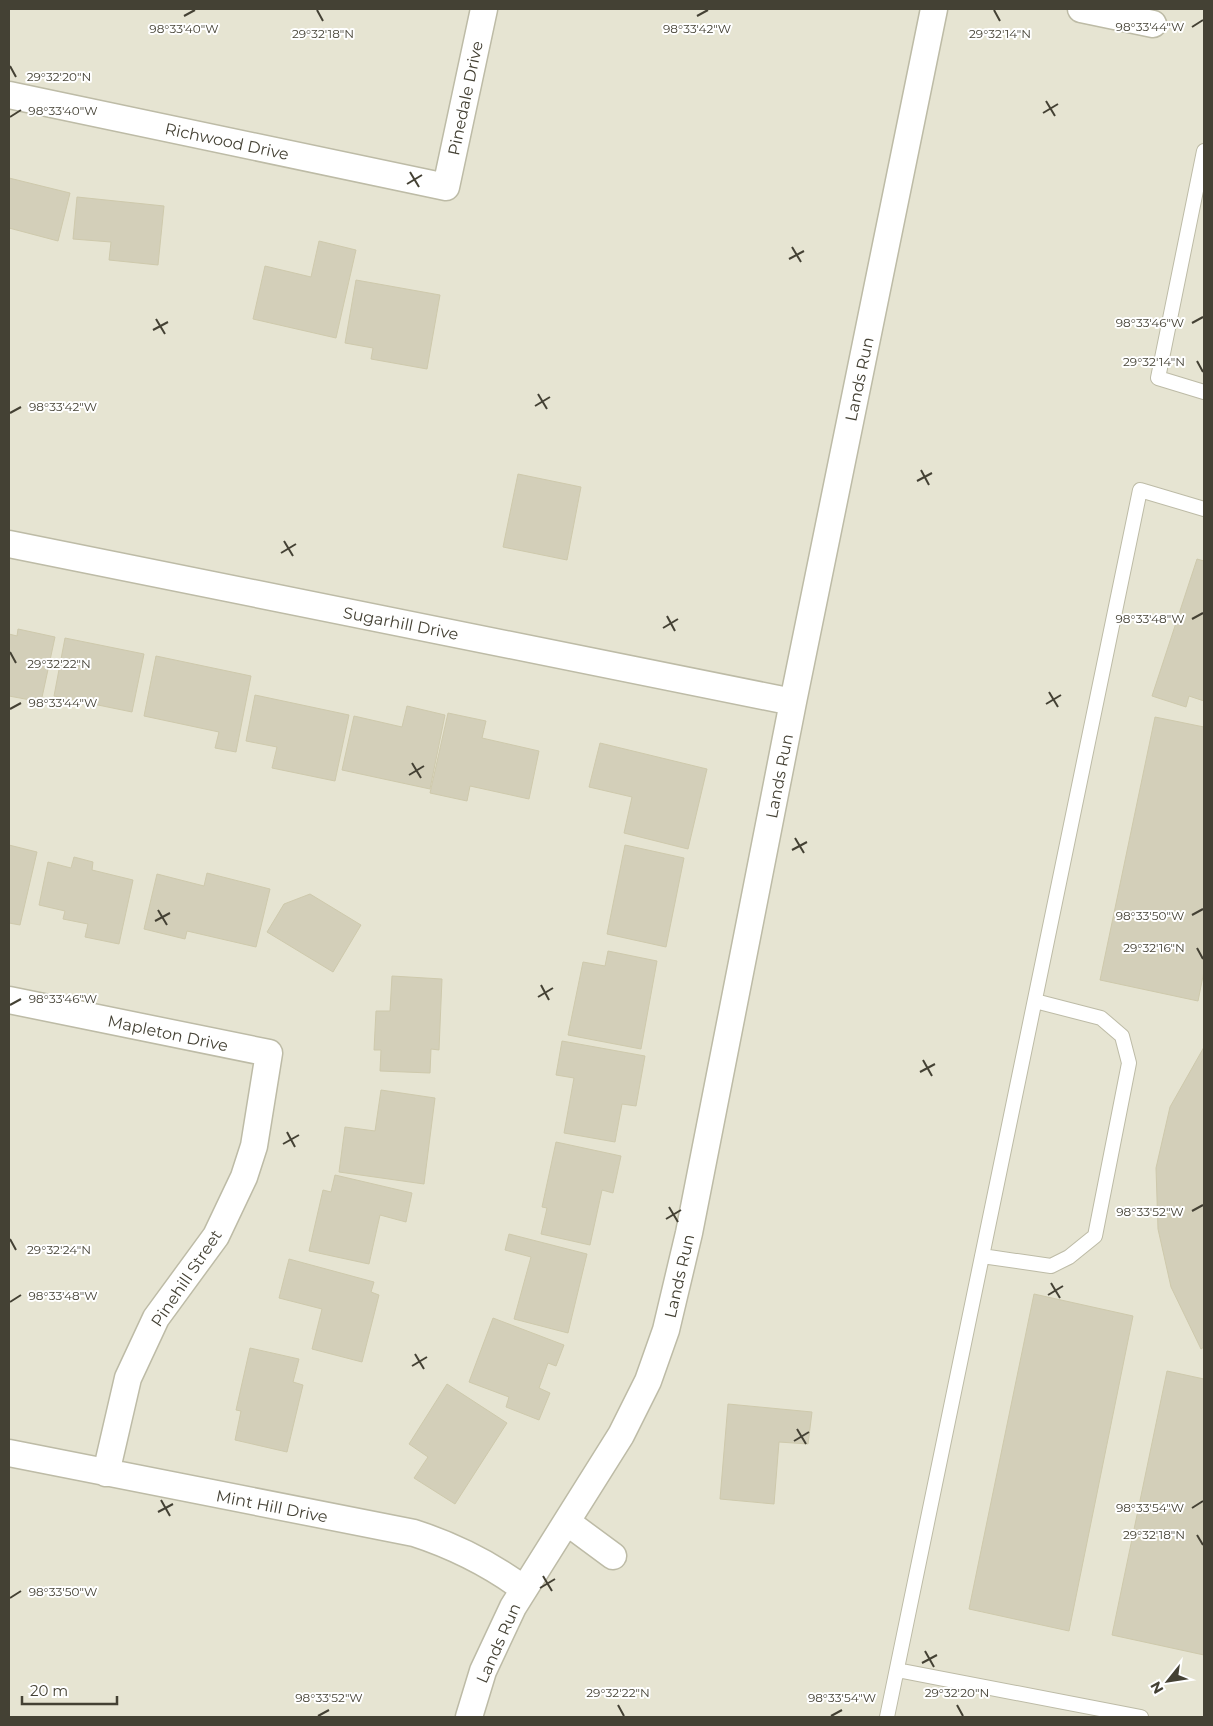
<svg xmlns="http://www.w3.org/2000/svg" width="1213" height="1726" font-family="Montserrat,sans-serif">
	<rect width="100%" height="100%" fill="#f2f1e4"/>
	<path fill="#e6e4d2" d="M9 9H1204V1717H9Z"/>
	<path fill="#d3cfb9" stroke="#cec9ac" d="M9 178 70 193 58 241 9 228Z
		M77 197 164 206 158 265 109 260 111 242 73 239Z
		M319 241 356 250 336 338 253 319 265 266 311 277Z
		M356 280 440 295 427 369 371 359 373 348 345 343Z
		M518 474 581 487 567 560 503 547Z
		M1197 559 1204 561V701L1189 696 1186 707 1152 696Z
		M18 629 55 637 41 702 9 696V634L17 636Z
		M65 638 144 654 132 712 54 696Z
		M156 656 251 676 236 752 215 748 219 732 144 716Z
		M255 695 349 715 335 781 272 768 277 747 246 741Z
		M407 706 445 715 430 789 342 770 354 716 402 727Z
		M448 713 486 721 482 738 539 751 529 799 470 786 467 801 430 793Z
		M1155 717 1204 727V971L1198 1001 1100 980Z
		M600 743 707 769 688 849 624 833 632 797 589 787Z
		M9 845 37 852 20 925 9 923Z
		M625 845 684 858 666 947 607 934Z
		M74 857 93 862 92 870 133 880 119 944 85 937 88 924 63 919 65 911 39 905 48 862 71 868Z
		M207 873 270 889 256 947 187 931 185 939 144 929 157 874 204 886Z
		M310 894 361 925 333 972 267 932 284 904Z
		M608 951 657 961 641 1049 568 1035 583 962 605 966Z
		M392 976 442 979 439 1050 431 1049 430 1073 380 1071 381 1050H374L376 1011H390Z
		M562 1041 645 1056 636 1106 622 1104 615 1142 564 1133 574 1078 556 1075Z
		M1204 1047V1347L1201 1349 1171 1287 1158 1229 1156 1168 1170 1107Z
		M381 1090 435 1098 424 1184 339 1172 345 1127 375 1131Z
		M556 1142 621 1156 613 1193 602 1190 590 1245 541 1234 547 1208 542 1207Z
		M335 1175 412 1193 406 1222 380 1215 369 1264 309 1251 323 1190 331 1192Z
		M509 1234 587 1254 568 1333 514 1319 531 1257 505 1250Z
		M289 1259 374 1282 371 1292 379 1295 362 1362 312 1349 322 1309 279 1298Z
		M1034 1294 1133 1316 1069 1631 969 1609Z
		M493 1318 564 1345 556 1366 548 1363 539 1388 550 1393 539 1420 506 1407 509 1397 469 1382Z
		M250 1348 299 1359 293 1382 303 1385 287 1452 235 1440 241 1411 236 1410Z
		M1167 1371 1204 1379V1655L1112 1635Z
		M447 1384 507 1423 455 1504 414 1478 428 1457 409 1444Z
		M728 1404 812 1412 808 1444 779 1442 774 1504 720 1499Z"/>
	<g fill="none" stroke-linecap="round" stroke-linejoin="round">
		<defs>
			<path id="service" d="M1204 151 1158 378 1204 392
				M982 1256 1051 1266 1069 1257 1095 1236 1129 1063 1122 1036 1101 1018 1035 1001
				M897 1670 1141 1717
				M887 1717 1140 490 1204 509"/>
			<path id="minor" d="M1081 9 1153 24
				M9 95 446 187 484 9
				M9 544 793 702
				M9 1000 269 1053 254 1146 244 1177 216 1236 156 1318 128 1378 106 1473
				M9 1453 414 1533C454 1546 490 1564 524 1589
				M567 1522 613 1556
				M469 1717 483 1671 513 1607 621 1435 648 1381 666 1330 689 1233 793 702 934 9"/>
		</defs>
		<use href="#service" stroke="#bdbba6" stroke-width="16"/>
		<use href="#minor" stroke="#bdbba6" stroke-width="29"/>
		<use href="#service" stroke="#fff" stroke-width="14"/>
		<use href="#minor" stroke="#fff" stroke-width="26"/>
	</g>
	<path fill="none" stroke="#444134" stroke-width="2" d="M317 10 323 21M994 10 1000 21M184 16 195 10M697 16 708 10M1192 27 1203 20M10 66 16 77M1046 101 1055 116M1043 113 1058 104M10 117 21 110M410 172 419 187M407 184 422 175M792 247 801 262M789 259 804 251M156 319 165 334M1192 323 1203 317M153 330 168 322M1197 361 1203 372M538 394 547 409M535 406 550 397M10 413 21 407M921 470 929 485M917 481 932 473M284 541 293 556M281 553 296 544M667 616 675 631M1192 619 1203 613M663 628 678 619M10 652 16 663M1049 692 1058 707M1046 704 1061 695M10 709 21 703M412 763 421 778M409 775 424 766M795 838 804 853M792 850 807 842M158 910 167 925M1192 915 1203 909M155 921 170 913M1197 948 1203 959M541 985 549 1000M538 997 553 988M10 1005 21 999M923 1060 932 1076M920 1072 935 1064M287 1132 295 1147M283 1144 299 1135M669 1207 678 1222M1192 1211 1203 1205M666 1219 681 1210M10 1239 16 1250M1051 1283 1060 1298M1048 1295 1063 1286M10 1302 21 1295M415 1354 424 1369M412 1366 427 1357M797 1429 806 1444M794 1441 809 1432M161 1500 170 1516M1192 1508 1203 1501M158 1512 173 1504M1197 1535 1203 1545M543 1576 552 1591M540 1588 555 1579M10 1598 21 1591M925 1651 934 1667M922 1663 937 1655M618 1705 624 1716M957 1705 963 1716M318 1716 329 1710M831 1716 842 1710"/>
	<g text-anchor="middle" stroke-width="4" stroke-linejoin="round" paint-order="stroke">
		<g font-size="16" fill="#444134" stroke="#fff">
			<text transform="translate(465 98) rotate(-78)" y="6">Pinedale Drive</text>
			<text transform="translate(227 141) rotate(12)" y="6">Richwood Drive</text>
			<text transform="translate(859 379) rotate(-78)" y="6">Lands Run</text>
			<text transform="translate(401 623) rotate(11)" y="6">Sugarhill Drive</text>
			<text transform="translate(779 776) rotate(-79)" y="6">Lands Run</text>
			<text transform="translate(168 1033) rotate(12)" y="6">Mapleton Drive</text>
			<text transform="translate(679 1276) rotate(-77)" y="6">Lands Run</text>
			<text transform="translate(186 1278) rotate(-56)" y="6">Pinehill Street</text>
			<text transform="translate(272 1506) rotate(11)" y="6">Mint Hill Drive</text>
			<text transform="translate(498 1643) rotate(-66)" y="6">Lands Run</text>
		</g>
	</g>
	<g font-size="12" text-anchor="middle" fill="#444134" stroke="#fff" stroke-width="4" stroke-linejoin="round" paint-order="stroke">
		<text x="1150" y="31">98°33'44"W</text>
		<text x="184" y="33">98°33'40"W</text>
		<text x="697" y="33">98°33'42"W</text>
		<text x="323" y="38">29°32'18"N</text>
		<text x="1000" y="38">29°32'14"N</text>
		<text x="59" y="81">29°32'20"N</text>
		<text x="63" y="115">98°33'40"W</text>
		<text x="1150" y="327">98°33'46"W</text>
		<text x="1154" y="366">29°32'14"N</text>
		<text x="63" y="411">98°33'42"W</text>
		<text x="1150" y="623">98°33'48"W</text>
		<text x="59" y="668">29°32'22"N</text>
		<text x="63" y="707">98°33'44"W</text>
		<text x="1150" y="920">98°33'50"W</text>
		<text x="1154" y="952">29°32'16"N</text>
		<text x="63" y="1003">98°33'46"W</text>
		<text x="1150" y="1216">98°33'52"W</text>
		<text x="59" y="1254">29°32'24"N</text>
		<text x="63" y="1300">98°33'48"W</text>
		<text x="1150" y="1512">98°33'54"W</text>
		<text x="1154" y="1539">29°32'18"N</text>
		<text x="63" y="1596">98°33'50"W</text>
		<text x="618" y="1697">29°32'22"N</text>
		<text x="957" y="1697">29°32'20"N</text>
		<text x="329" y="1702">98°33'52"W</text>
		<text x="842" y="1702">98°33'54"W</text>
	</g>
	<rect width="1213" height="1726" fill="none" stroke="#444134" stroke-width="20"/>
	<g transform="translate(1168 1681) rotate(240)" stroke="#ffffff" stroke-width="4" paint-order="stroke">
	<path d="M0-4L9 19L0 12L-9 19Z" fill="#444134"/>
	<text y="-8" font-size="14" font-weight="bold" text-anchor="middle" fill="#444134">N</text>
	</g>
	<path d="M22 1696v8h95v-8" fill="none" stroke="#444134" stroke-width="2.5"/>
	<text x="30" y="1696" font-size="15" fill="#444134" stroke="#ffffff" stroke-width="4" paint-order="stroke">20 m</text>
</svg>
